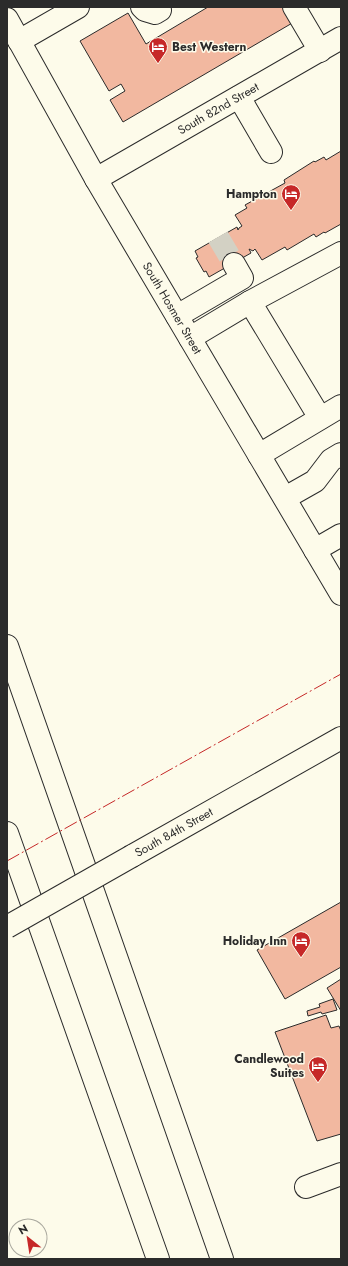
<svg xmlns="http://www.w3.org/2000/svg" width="348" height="1266" font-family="Jost,sans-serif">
	<rect width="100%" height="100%" fill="#fdfbea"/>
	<path fill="#f2b8a0" stroke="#2b2b2b" d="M208 7H285L294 22 123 122 110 100 125 91 121 84 109 91 80 41 128 13 146 44Z
		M341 151V224L325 233 324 232 316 237 314 234 287 250 285 247 262 260 255 249 253 251 249 249 251 253 209 277 206 271 204 272 196 258 198 257 195 251 237 227 238 230 239 228 242 226 235 215 247 208 245 205 285 183 284 180 314 161 315 162 324 157 326 160Z
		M341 902V967L285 999 257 950Z
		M341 979V1011L327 988Z
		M333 999 337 1010 322 1014 321 1012 308 1016 307 1011 320 1007 319 1004Z
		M326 1015 331 1028 339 1026 341 1031V1134L317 1141 275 1032Z"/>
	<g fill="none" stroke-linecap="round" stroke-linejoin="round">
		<path stroke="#d3d1c4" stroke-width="22" stroke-dasharray="22 11" stroke-linecap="butt" d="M218 237 234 264"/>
		<defs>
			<g id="minor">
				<path d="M142 7 145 10 155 13 160 10"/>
				<path d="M294 7 320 51"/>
				<path d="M19 41 78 7"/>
				<path d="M239 97 271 152"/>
				<path id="s1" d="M96 179 341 38"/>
				<path d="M250 302 320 418"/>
				<path d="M177 316 242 278 234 264"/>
				<path d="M190 338 250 302 341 253"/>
				<path d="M259 455 341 406"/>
				<path d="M285 498 315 481 331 460 341 454"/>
				<path d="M315 550 341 535"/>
				<path d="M306 1187 341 1174"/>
			</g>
			<g id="major">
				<path id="s2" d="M7 19 96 179 341 594"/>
				<path id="s3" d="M132 856 341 738"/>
			</g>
			<path id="highway" d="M7 646 222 1259
				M7 833 158 1259"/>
		</defs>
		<use href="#minor" stroke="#2b2b2b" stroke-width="24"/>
		<use href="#major" stroke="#2b2b2b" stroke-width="24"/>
		<use href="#highway" stroke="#2b2b2b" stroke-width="24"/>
		<use href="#minor" stroke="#fdfbea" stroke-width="22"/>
		<use href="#major" stroke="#fdfbea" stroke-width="22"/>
		<use href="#highway" stroke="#fdfbea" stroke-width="22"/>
		<defs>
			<path id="major-bridge" d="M7 927 132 856"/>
		</defs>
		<use href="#major-bridge" stroke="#2b2b2b" stroke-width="24" stroke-linecap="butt"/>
		<use href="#major-bridge" stroke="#fdfbea" stroke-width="22"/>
		<path stroke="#c62828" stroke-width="1" stroke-dasharray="14 3 2 3" stroke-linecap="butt" d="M7 861 341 674"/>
	</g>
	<defs>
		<symbol id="hotel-pin" viewBox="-11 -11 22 30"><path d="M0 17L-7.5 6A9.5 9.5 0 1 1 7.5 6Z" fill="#c62828" stroke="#fdfbea"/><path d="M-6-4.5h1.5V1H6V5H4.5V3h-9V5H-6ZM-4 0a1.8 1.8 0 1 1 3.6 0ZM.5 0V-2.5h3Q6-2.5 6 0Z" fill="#fff"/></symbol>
	</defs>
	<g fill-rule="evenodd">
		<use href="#hotel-pin" x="147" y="36" width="22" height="30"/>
		<use href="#hotel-pin" x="280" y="183" width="22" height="30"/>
		<use href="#hotel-pin" x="290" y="930" width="22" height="30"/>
		<use href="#hotel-pin" x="307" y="1055" width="22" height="30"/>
	</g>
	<g text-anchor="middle" stroke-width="3" stroke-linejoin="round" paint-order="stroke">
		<g font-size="12" font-weight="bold" fill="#2b2b2b" stroke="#fdfbea" text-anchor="end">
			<text x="172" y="51" text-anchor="start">Best Western</text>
			<text x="277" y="198">Hampton</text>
			<text x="287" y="945">Holiday Inn</text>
			<text x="304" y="1063">Candlewood<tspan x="304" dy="14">Suites</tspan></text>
		</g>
		<g font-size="12" fill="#2b2b2b" stroke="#fdfbea">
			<text dy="4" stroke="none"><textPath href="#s1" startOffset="141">South 82nd Street</textPath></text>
			<text dy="4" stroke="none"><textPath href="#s2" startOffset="333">South Hosmer Street</textPath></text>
			<text dy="4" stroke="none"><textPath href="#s3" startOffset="48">South 84th Street</textPath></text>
		</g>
	</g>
	<rect width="348" height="1266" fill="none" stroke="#2b2b2b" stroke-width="16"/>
	<g transform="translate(28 1238) rotate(330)"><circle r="19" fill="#fdfbea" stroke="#a9a89e"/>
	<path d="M0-3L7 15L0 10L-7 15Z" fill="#c62828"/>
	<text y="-6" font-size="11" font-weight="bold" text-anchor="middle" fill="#2b2b2b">N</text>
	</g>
</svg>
